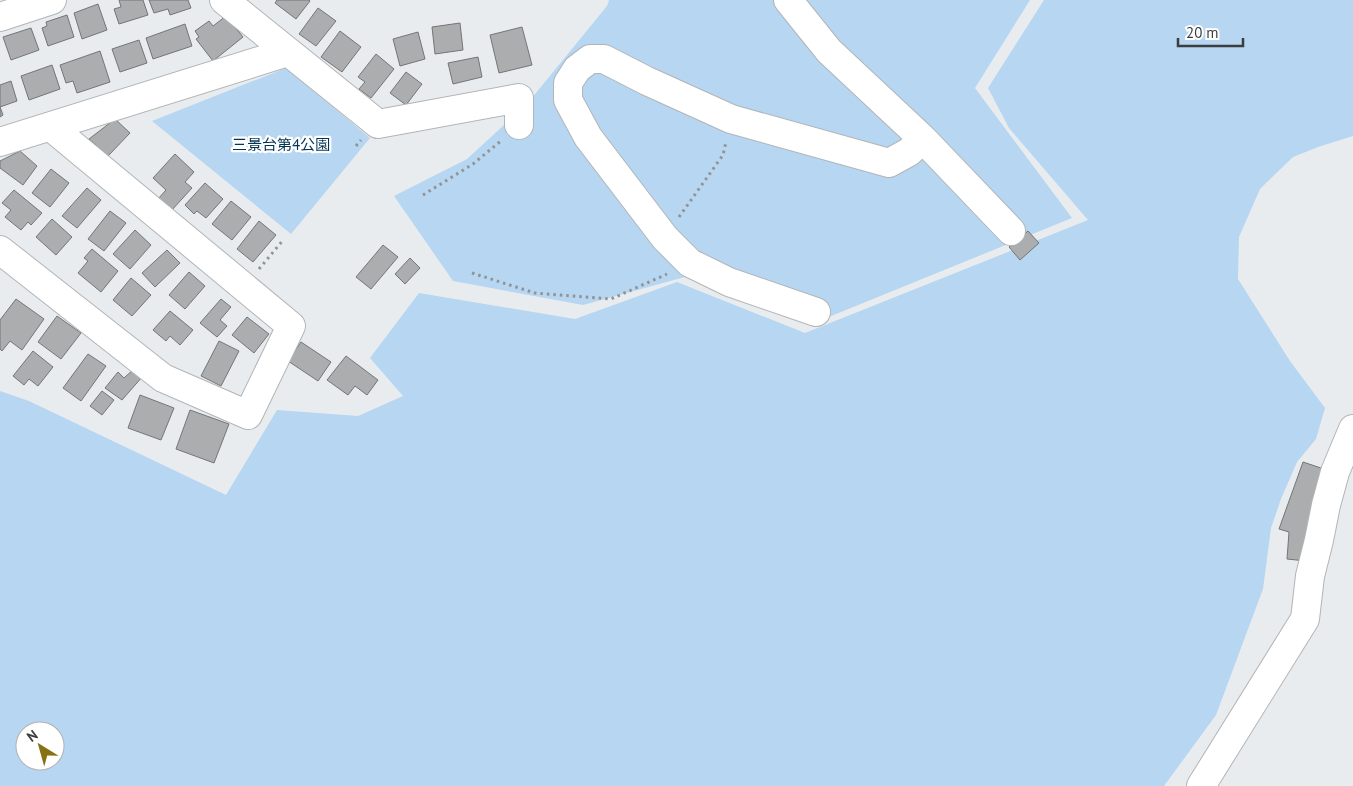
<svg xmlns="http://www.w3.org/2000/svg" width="1353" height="786" font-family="'PT Sans','Noto Sans JP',sans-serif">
	<rect width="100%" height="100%" fill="#e9ecee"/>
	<path fill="#b6d6f2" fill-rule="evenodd" d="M609 0H1030L975 88 1072 218 814 323 692 275 583 305 453 281 394 196 467 159 527 104 607 6Z
		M1044 0H1353V136L1318 147 1293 157 1260 189 1239 237 1238 279 1290 361 1325 408 1316 439 1297 462 1281 499 1271 528 1263 589 1216 715 1164 786H0V391L29 401 226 495 277 410 358 416 403 396 370 358 419 293 575 319 677 282 805 333 1088 220 1009 128 988 88ZM25 731H55V761H25Z
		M286 68 370 138 291 234 152 121Z"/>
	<path fill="#abadaf" stroke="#737577" d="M119 0H143L148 15 119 24 114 9 121 7Z
		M149 0H188L191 8 170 15 168 9 154 13Z
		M277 0H309L310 1 296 19 275 3Z
		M98 4 107 30 82 39 74 13Z
		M318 8 336 21 316 46 299 34Z
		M67 15 74 37 48 46 42 28 47 26 46 22Z
		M226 16 243 37 213 61 196 39 199 37 195 31 209 21 213 26Z
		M460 23 463 50 435 54 432 27Z
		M185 24 192 46 153 59 146 38Z
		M522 27 532 65 499 73 490 35Z
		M31 28 39 50 11 60 3 37Z
		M340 31 361 47 342 72 321 57Z
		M418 32 425 59 400 66 393 39Z
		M139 40 147 63 120 72 112 49Z
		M100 51 110 82 77 93 73 81 66 83 60 65Z
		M376 54 394 69 371 98 359 89 365 82 358 77Z
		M478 57 482 77 453 84 448 63Z
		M52 65 60 89 29 100 21 76Z
		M406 72 422 84 406 105 390 93Z
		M11 81 17 101 0 107 3 115 0 117V85Z
		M115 119 130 133 108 156 89 139Z
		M20 151 37 166 23 185 0 168V161Z
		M175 154 194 172 185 182 192 188 171 211 158 199 166 190 153 178Z
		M51 169 69 183 50 207 32 193Z
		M205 183 223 199 206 218 197 211 194 214 185 205Z
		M87 188 101 200 77 228 62 216Z
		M14 190 42 213 31 225 28 222 21 230 5 217 11 210 2 203Z
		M231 201 251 217 232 240 212 224Z
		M110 211 126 223 104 251 88 239Z
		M52 219 72 237 56 255 36 237Z
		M259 221 276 235 253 262 237 249Z
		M135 230 151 245 130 269 113 254Z
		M1028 231 1039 243 1020 260 1009 247Z
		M383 245 398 257 371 289 356 277Z
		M92 249 118 271 101 292 78 273 88 261 84 258Z
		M167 250 180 263 155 287 142 273Z
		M410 258 420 268 405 284 395 274Z
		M189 272 205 286 185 309 169 295Z
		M131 278 151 295 132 316 113 300Z
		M16 299 44 319 22 350 10 341 2 351 0 349V320Z
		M221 299 231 307 220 320 227 326 217 337 200 323Z
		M170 311 193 330 180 345 170 336 166 341 153 330Z
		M57 316 81 333 61 359 38 342Z
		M247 317 269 334 254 353 232 335Z
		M219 341 239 351 221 386 201 376Z
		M301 342 331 362 318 381 288 361Z
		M33 351 53 367 38 386 29 379 24 385 13 376Z
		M88 354 106 366 81 401 63 388Z
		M346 356 378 380 367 395 355 386 348 395 327 380Z
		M134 369 143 376 122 400 105 388 118 372 124 378Z
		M102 391 114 400 102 415 90 406Z
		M140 395 174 408 161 440 128 428Z
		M190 410 229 424 214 463 176 449Z
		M1303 462 1330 471 1306 561 1287 559 1289 532 1279 529Z"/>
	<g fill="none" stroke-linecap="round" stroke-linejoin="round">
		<defs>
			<path id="minor" d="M224 0 378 124 519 98V125
				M788 0 829 51 923 139 1011 231
				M0 17 52 0
				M0 142 288 52
				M0 250 163 378 248 415 291 326 51 127
				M816 312 729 282 690 263 665 238 588 137 568 100V83L577 69 590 59H604L647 81 731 119 889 163 909 152 923 139
				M1201 786 1305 619 1310 576 1319 540 1326 505 1335 472 1353 429"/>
		</defs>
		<use href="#minor" stroke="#b2b5b7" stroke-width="30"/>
		<path stroke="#919394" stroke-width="3" stroke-dasharray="2.5 4" stroke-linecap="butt" d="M356 146 361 140
			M423 195 473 164 502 140
			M679 217 723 155 726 142
			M259 269 284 239
			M472 273 535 293 611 299 667 274"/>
		<use href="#minor" stroke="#fff" stroke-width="28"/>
	</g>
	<g text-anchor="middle" stroke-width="4.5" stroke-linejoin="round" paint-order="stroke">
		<g font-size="15" fill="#023454" stroke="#fff">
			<text x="281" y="150">三景台第4公園</text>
		</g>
	</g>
	<g transform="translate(40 746) rotate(323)"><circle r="24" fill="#ffffff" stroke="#b1b1b2"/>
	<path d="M0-4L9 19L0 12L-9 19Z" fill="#887113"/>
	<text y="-8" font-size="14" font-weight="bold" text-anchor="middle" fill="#3c3d3e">N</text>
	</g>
	<path d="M1178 38v8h65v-8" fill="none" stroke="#3c3d3e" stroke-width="2.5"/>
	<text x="1186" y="38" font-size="15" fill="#3c3d3e" stroke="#ffffff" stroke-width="4" paint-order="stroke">20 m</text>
</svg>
